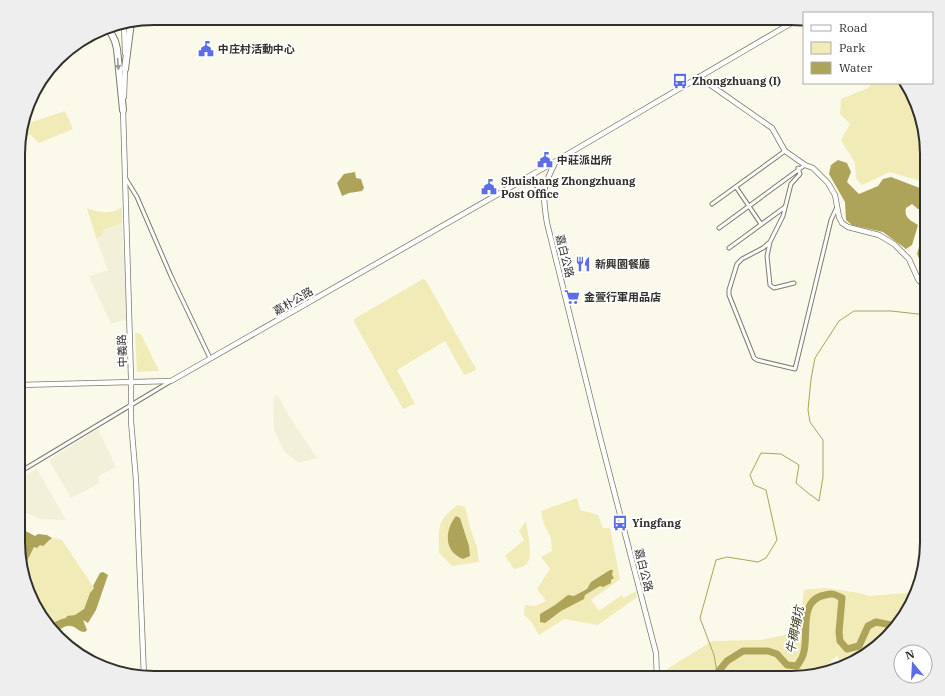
<svg xmlns="http://www.w3.org/2000/svg" width="945" height="696" font-family="'IBM Plex Serif','Noto Sans TC',serif">
	<rect width="100%" height="100%" fill="#fbf9e9"/>
	<path fill="#f2f0d8" d="M122 223 127 319 111 324 89 276 108 270 96 238 103 235 102 232 105 229Z
		M277 394 290 418 317 458 299 463 285 452 274 430 273 399Z
		M98 429 116 467 97 477 100 483 71 498 49 460Z
		M37 469 66 520 40 519 26 513 18 501V480Z"/>
	<path fill="#f1ebb8" d="M872 83H904L913 94 927 154V183L890 172 862 185 856 178 855 163 841 140 850 124 840 114 841 99 868 88Z
		M65 111 73 129 39 143 30 134 19 143V136L24 122 29 123Z
		M122 207V223L105 229 102 232 103 235 96 238 87 208C99 213 111 215 122 207Z
		M423 279 426 281 475 367 476 370 464 375 445 341 397 370 415 404 403 409 354 322V319Z
		M135 333 141 334 159 371 137 372Z
		M577 498 580 510 598 515 603 528H610L620 579 591 600 599 611 622 595 623 598 636 591 637 597 598 625 564 619 539 635 531 621 524 615 525 605 535 606 546 601 537 589 550 569 541 557 552 551 551 538 544 524 541 511Z
		M458 505 465 507 470 528 477 547 479 562 452 566 439 553C439 529 436 520 458 505Z
		M526 521C527 530 533 555 528 562 525 567 519 568 514 569L505 556 524 540 519 531Z
		M52 538 62 540 94 588C92 590 91 592 90 594 85 602 84 617 72 615 66 619 54 623 47 622L32 602 30 590 23 569 34 547 49 542Z
		M825 588 859 593 870 596 917 592 893 631 851 664 842 666 837 655 822 671 791 678H661V673L712 641 761 640 799 632 804 590Z"/>
	<path fill="#ada459" d="M838 160 847 163 851 172 847 182 859 194 878 186 883 179 891 177 925 190 927 192V210L918 209 912 204 906 208C904 218 910 220 918 225L912 245 906 249 883 232 852 225 846 220 845 202 829 174 831 165Z
		M355 172 356 178 361 179 364 188 362 191 349 193 342 196 337 183 344 174Z
		M927 233V275L926 274 917 254 922 236Z
		M456 516 460 518 469 546 470 556 463 559C443 551 445 530 456 516Z
		M18 527 35 536 38 534 47 535 52 538 43 546 40 545 37 548 34 547 23 569 18 551Z
		M610 570H613L612 575 614 578 611 580V583L603 587 600 586 585 595 584 599 561 611 545 623 540 622V614L555 605 568 595 574 596 587 589 591 582Z
		M103 572 108 575 96 610 88 623 83 620 87 630 85 632C77 632 77 626 70 626 65 625 60 630 55 632L47 622C55 624 59 619 66 618L67 616 75 615 84 609 90 593 94 588 93 586 100 573Z"/>
	<g fill="none" stroke-linecap="round" stroke-linejoin="round">
		<path stroke="#ada459" stroke-width="1" d="M717 672 714 655 700 618 716 560 727 557 758 562 766 558 777 540 766 490 754 485 750 475 761 453 781 454 799 465 796 483 808 493 819 501 823 477V440L810 422 808 410 811 379 815 358 839 321 854 311H891L918 314 927 313"/>
		<path stroke="#ada459" stroke-width="7" d="M713 678 727 661 743 651H768L777 654 787 665 797 666C799 662 802 659 803 655 810 637 797 600 825 595 834 593 834 594 842 598L839 632 840 641 847 649 859 646 868 626 876 622 896 626"/>
		<defs>
			<path id="street" d="M526 178 543 191
				M126 179 137 197 171 276 210 358
				M736 187 761 224
				M712 204 785 151
				M719 228 805 165
				M770 242 763 248 742 259 737 264 729 290V295L754 358 757 360 795 369 831 220 837 207
				M729 248 785 207
				M794 283 774 288 770 285 767 256 770 242 783 216 791 184 800 174 798 168
				M18 473 171 381"/>
			<path id="secondary" d="M124 23 125 53
				M699 77 772 128 785 151 805 165 813 168 828 183 835 195 839 217 842 223 848 227 879 235 894 244 909 259 918 279 923 285 927 286
				M124 97 125 67
				M123 109 131 378V421L136 480 144 677
				M19 385 171 381 556 161
				M657 678 656 653 601 441 547 223C542 192 542 188 556 161L800 18"/>
			<path id="highway" d="M108 27 115 41 117 49 123 110
				M125 69 131 22"/>
		</defs>
		<use href="#street" stroke="#7d7c6d" stroke-width="5"/>
		<use href="#secondary" stroke="#7d7c6d" stroke-width="6"/>
		<use href="#highway" stroke="#7d7c6d" stroke-width="8"/>
		<use href="#street" stroke="#fff" stroke-width="3"/>
		<use href="#secondary" stroke="#fff" stroke-width="4.5"/>
		<use href="#highway" stroke="#fff" stroke-width="6"/>
	</g>
	<defs><path id="oneway-solid" d="M-6-.8H1V-3.2L6.5 0L1 3.2V.8H-6Z"/></defs>
	<use fill="#989894" href="#oneway-solid" transform="translate(118 64) rotate(85)"/>
	<defs>
		<symbol id="civic-bare" viewBox="-9 -9 18 18"><path d="M-.6-6.5H3V-4.5H.6V-3L4-1V1h2V6H-6V1h2V-1L-.6-3ZM-1.2 2.5V6h2.4V2.5Z" fill="#5d6de5" stroke="#fff" stroke-width="2.5" paint-order="stroke"/></symbol>
		<symbol id="bus-bare" viewBox="-9 -9 18 18"><path d="M-5-6H5V4H4V6H2V4H-2V6H-4V4H-5ZM-3.5-4V0h7V-4ZM-3.5 1.2v1.5H-2V1.2ZM2 1.2v1.5H3.5V1.2Z" fill="#5d6de5" stroke="#fff" stroke-width="2.5" paint-order="stroke"/></symbol>
		<symbol id="restaurant-bare" viewBox="-9 -9 18 18"><path d="M-5-6h1v4h1v-4h1v4h1v-4h1v5L-1.5 .5V6h-2V.5L-5-1ZM5-6V6H3V1.5H1.5Q1.5-4 5-6Z" fill="#5d6de5" stroke="#fff" stroke-width="2.5" paint-order="stroke"/></symbol>
		<symbol id="supermarket-bare" viewBox="-9 -9 18 18"><path d="M-6-5.5h2.5l.6 2H6L4.5 2H-2.5L-4.4-4H-6ZM-1.5 3.2a1.3 1.3 0 1 0 .1 0ZM3 3.2a1.3 1.3 0 1 0 .1 0Z" fill="#5d6de5" stroke="#fff" stroke-width="2.5" paint-order="stroke"/></symbol>
	</defs>
	<g fill-rule="evenodd">
		<use href="#civic-bare" x="195" y="38" width="22" height="22"/>
		<use href="#bus-bare" x="669" y="70" width="22" height="22"/>
		<use href="#civic-bare" x="534" y="149" width="22" height="22"/>
		<use href="#civic-bare" x="478" y="176" width="22" height="22"/>
		<use href="#restaurant-bare" x="572" y="253" width="22" height="22"/>
		<use href="#supermarket-bare" x="561" y="286" width="22" height="22"/>
		<use href="#bus-bare" x="609" y="512" width="22" height="22"/>
	</g>
	<g text-anchor="middle" stroke-width="4" stroke-linejoin="round" paint-order="stroke">
		<g font-size="11" font-weight="bold" fill="#31302a" stroke="#fff" text-anchor="start">
			<text x="218" y="53">中庄村活動中心</text>
			<text x="692" y="85">Zhongzhuang (I)</text>
			<text x="557" y="164">中莊派出所</text>
			<text x="501" y="185">Shuishang Zhongzhuang<tspan x="501" dy="13">Post Office</tspan></text>
			<text x="595" y="268">新興園餐廳</text>
			<text x="584" y="301">金萱行軍用品店</text>
			<text x="632" y="527">Yingfang</text>
		</g>
		<g font-size="11" fill="#31302a" stroke="#fff">
			<text transform="translate(565 256) rotate(76)" y="4">嘉白公路</text>
			<text transform="translate(293 301) rotate(-30)" y="4">嘉朴公路</text>
			<text transform="translate(122 351) rotate(-92)" y="4">中義路</text>
			<text transform="translate(644 570) rotate(76)" y="4">嘉白公路</text>
		</g>
		<g font-size="12" font-style="italic" fill="#373312" stroke="#fff">
			<text transform="translate(795 630) rotate(-79)" y="4">牛稠埔坑</text>
		</g>
	</g>
	<path d="M0 0H945V696H0ZM154 25H791A129 129 0 0 1 920 154V542A129 129 0 0 1 791 671H154A129 129 0 0 1 25 542V154A129 129 0 0 1 154 25Z" fill="#efeeee" fill-rule="evenodd"/>
	<path fill="none" stroke="#31302a" stroke-width="2" d="M154 25H791A129 129 0 0 1 920 154V542A129 129 0 0 1 791 671H154A129 129 0 0 1 25 542V154A129 129 0 0 1 154 25Z"/>
	<rect x="803" y="12" width="130" height="72" fill="#ffffff" stroke="#adacaa"/>
	<rect x="811" y="25" width="20" height="6" fill="#ffffff" stroke="#adacaa"/>
	<text x="839" y="32" font-size="12" fill="#31302a">Road</text>
	<rect x="811" y="42" width="20" height="12" fill="#f1ebb8" stroke="#adacaa"/>
	<text x="839" y="52" font-size="12" fill="#31302a">Park</text>
	<rect x="811" y="62" width="20" height="12" fill="#ada459" stroke="#adacaa"/>
	<text x="839" y="72" font-size="12" fill="#31302a">Water</text>
	<g transform="translate(913 664) rotate(342)"><circle r="19" fill="#ffffff" stroke="#adacaa"/>
	<path d="M0-3L7 15L0 10L-7 15Z" fill="#5d6de5"/>
	<text y="-6" font-size="11" font-weight="bold" text-anchor="middle" fill="#31302a">N</text>
	</g>
</svg>
